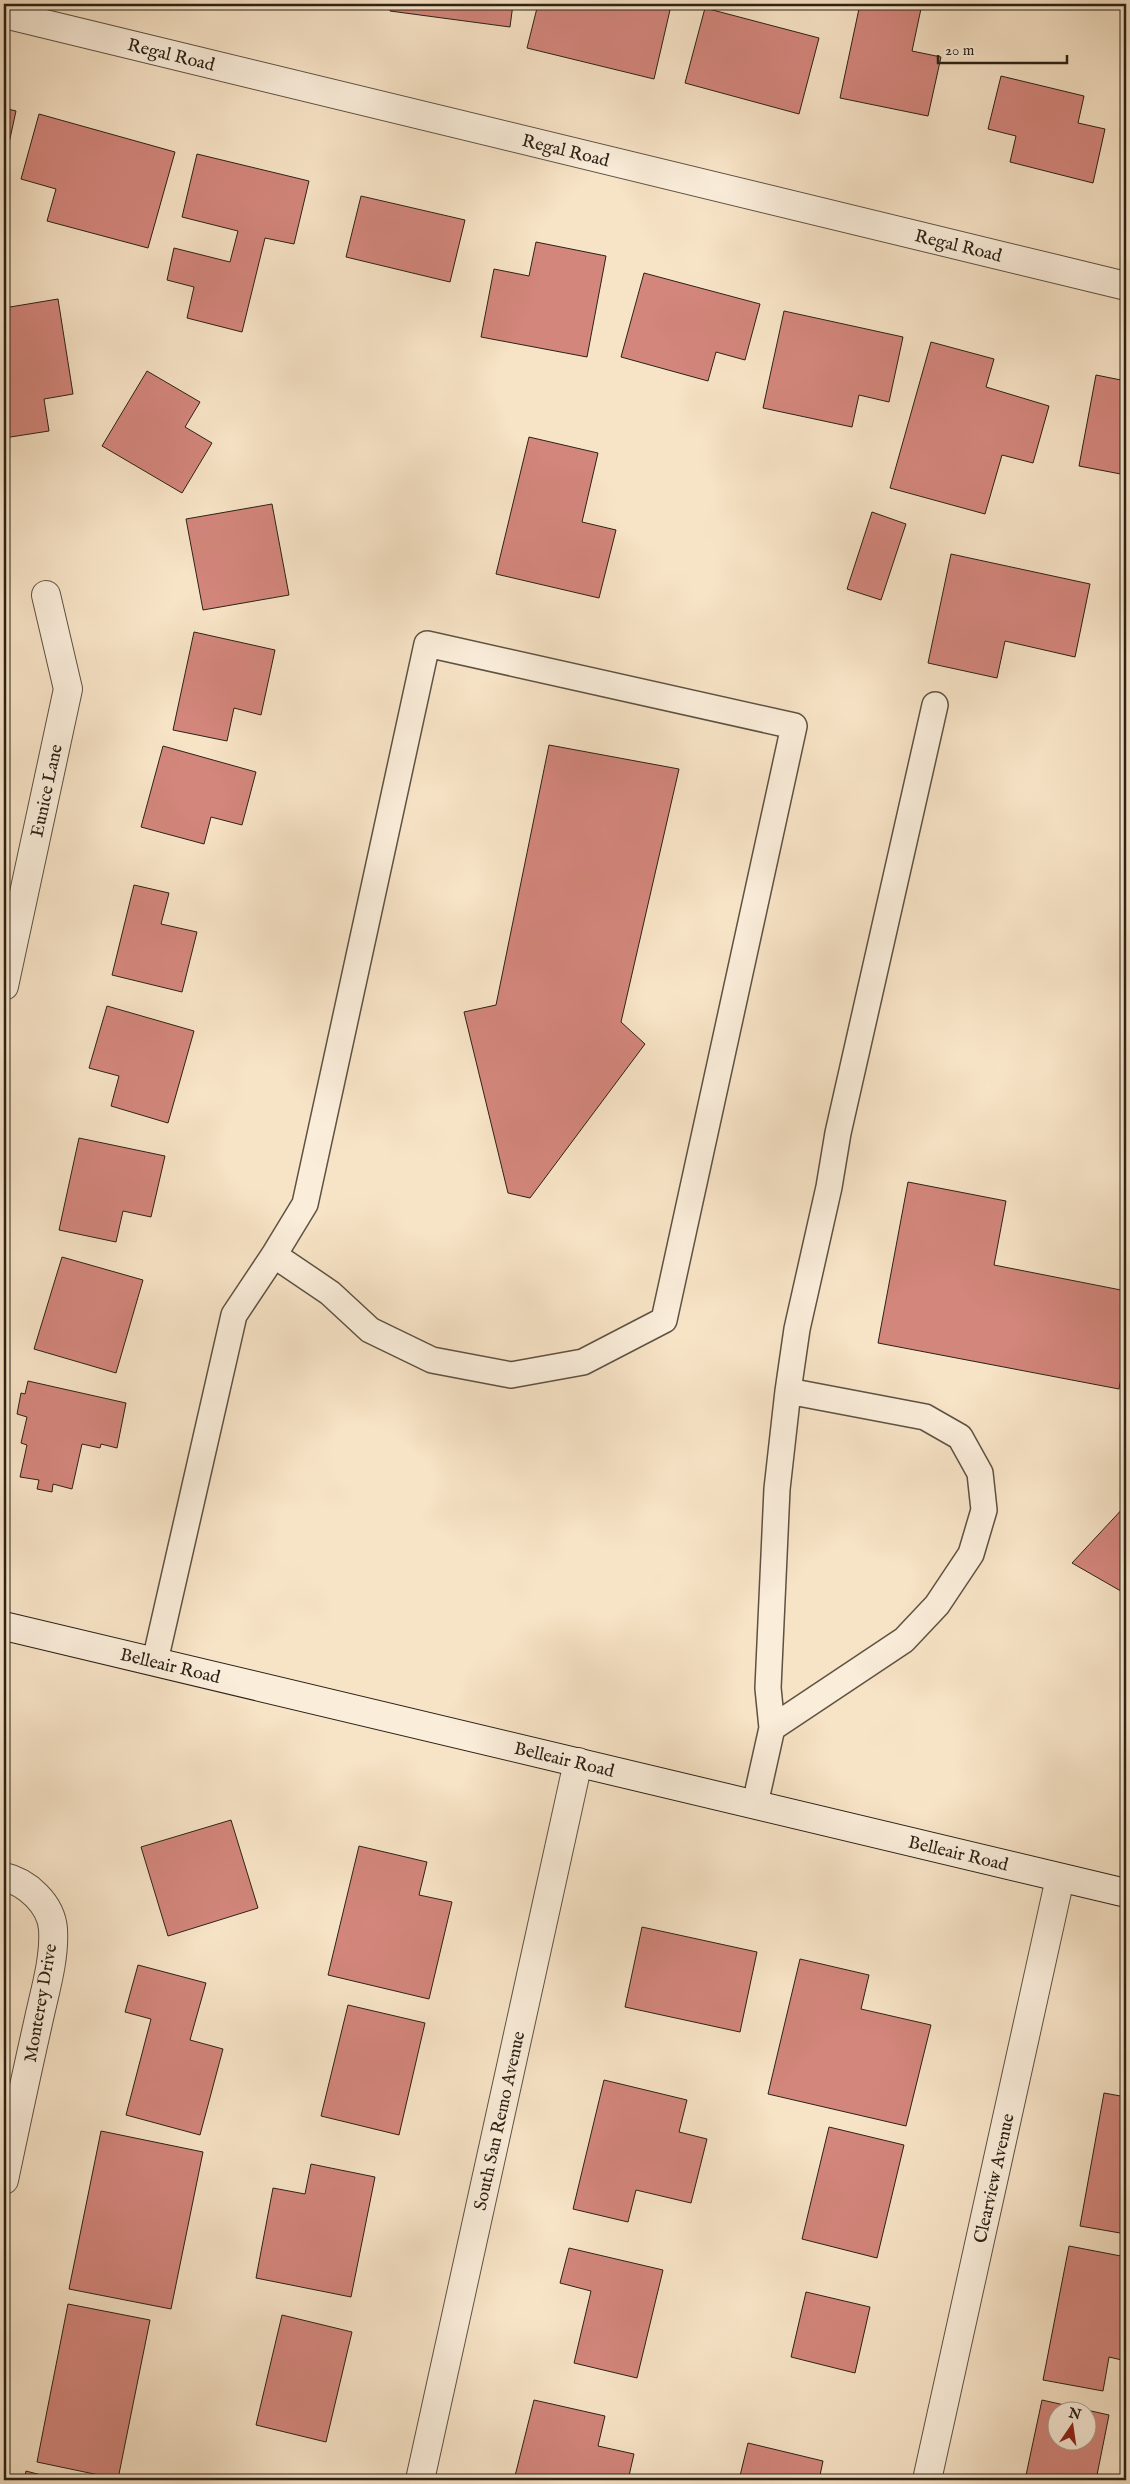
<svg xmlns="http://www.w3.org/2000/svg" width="1130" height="2484" font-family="'IM FELL English',serif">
	<rect width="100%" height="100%" fill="#f7e3c6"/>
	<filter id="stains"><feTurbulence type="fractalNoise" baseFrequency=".004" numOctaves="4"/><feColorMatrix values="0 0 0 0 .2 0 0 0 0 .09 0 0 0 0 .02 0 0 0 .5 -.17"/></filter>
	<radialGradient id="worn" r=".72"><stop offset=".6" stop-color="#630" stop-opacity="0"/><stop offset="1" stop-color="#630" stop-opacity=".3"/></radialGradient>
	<path fill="#d3867c" stroke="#2b2216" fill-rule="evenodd" d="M391 4H513L510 27 390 11Z
		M538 4H645L670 10 654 79 527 48Z
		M860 4H922L912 51 941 57 928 116 840 98Z
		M705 8 819 38 799 114 685 83Z
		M1001 76 1084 96 1078 123 1105 129 1093 183 1010 162 1016 136 988 129Z
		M4 108 16 111 4 166Z
		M39 114 175 152 148 248 47 221 56 189 21 179Z
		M197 154 309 181 294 244 265 238 242 332 187 318 194 287 167 280 174 248 230 262 238 231 182 217Z
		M361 196 465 220 450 282 346 257Z
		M536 242 606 256 587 357 481 337 494 269 529 276Z
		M644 273 760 304 745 360 716 352 708 381 621 357Z
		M58 299 73 394 44 399 49 431 4 438V308Z
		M784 311 903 337 889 402 859 395 852 427 763 408Z
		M931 342 994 359 986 387 1049 406 1033 463 1002 455 985 514 890 488Z
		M147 371 200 402 185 427 212 443 182 493 102 446Z
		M1096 375 1126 381V475L1079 466Z
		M529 437 598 453 582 522 616 530 599 598 496 574Z
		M272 504 289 595 203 610 186 519Z
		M872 512 906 524 881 600 847 589Z
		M951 554 1090 584 1075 657 1005 641 997 678 928 663Z
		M194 632 275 650 261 715 234 708 227 741 173 730Z
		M549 745 679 769 621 1022 645 1044 530 1198 508 1193 464 1012 496 1005Z
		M163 746 256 772 242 825 211 817 204 844 141 827Z
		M134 885 169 893 161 924 197 932 182 992 112 975Z
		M107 1006 194 1031 168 1123 111 1106 119 1076 89 1068Z
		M79 1138 165 1156 151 1217 123 1211 116 1242 59 1230Z
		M908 1182 1006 1201 994 1265 1126 1291V1349L1119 1389 878 1343Z
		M62 1257 143 1280 116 1373 34 1349Z
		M28 1381 126 1403 117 1448 101 1444 100 1448 82 1444 72 1489 53 1484 52 1492 37 1489 39 1480 20 1477 27 1445 21 1443 27 1417 17 1414 21 1393 25 1394Z
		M1126 1505V1594L1072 1563Z
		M231 1820 258 1908 168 1936 141 1847Z
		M359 1846 427 1862 419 1895 452 1902 429 1999 328 1975Z
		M642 1927 757 1952 740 2032 625 2007Z
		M800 1959 869 1975 861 2009 931 2025 906 2126 768 2094Z
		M138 1965 206 1983 190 2040 223 2049 200 2135 126 2115 151 2019 125 2012Z
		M348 2005 425 2023 399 2135 321 2116Z
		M604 2080 687 2100 679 2132 707 2139 691 2203 636 2190 628 2222 573 2209Z
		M1104 2093 1126 2097V2234L1080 2226Z
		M829 2127 904 2145 877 2258 802 2239Z
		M101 2131 203 2152 171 2309 69 2289Z
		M311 2164 375 2177 351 2297 256 2278 273 2188 305 2194Z
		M1069 2246 1126 2257 1122 2291H1126V2361L1109 2357 1103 2391 1043 2380Z
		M569 2248 663 2270 637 2378 574 2363 591 2291 560 2283Z
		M806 2292 870 2307 855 2373 791 2357Z
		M68 2304 150 2320 118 2479 37 2462Z
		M282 2315 352 2332 326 2442 256 2425Z
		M534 2400 605 2416 598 2446 634 2454 628 2480H514Z
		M1042 2400 1109 2415 1096 2480H1025ZM1058 2412H1088V2442H1058Z
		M748 2443 823 2461 819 2480H739Z
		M26 2471 60 2480H24Z
		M238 2475 263 2480H237Z"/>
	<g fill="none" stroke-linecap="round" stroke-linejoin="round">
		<defs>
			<path id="service" d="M155 1661 234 1315 274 1255 305 1204 427 644 794 726 664 1320 583 1362 511 1375 432 1360 370 1330 330 1293 274 1255
				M772 1728 904 1640 937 1605 971 1554 984 1510 980 1473 960 1437 925 1417 788 1391
				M755 1804 772 1728 768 1688 777 1489 788 1391 797 1329 829 1187 838 1133 935 705"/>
			<g id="minor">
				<path id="s1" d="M4 14 1126 286"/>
				<path id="s2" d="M4 986 68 689 46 595"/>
				<path d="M4 1877C27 1882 51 1904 53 1929 55 1960 44 1994 38 2023 26 2076 15 2128 4 2180"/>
				<path id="s3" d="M420 2480 578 1762"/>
				<path id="s4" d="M927 2480 1060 1878"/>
			</g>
			<g id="secondary">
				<path id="s5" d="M4 1626 1126 1893"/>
			</g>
		</defs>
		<use href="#service" stroke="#5e5242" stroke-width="28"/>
		<use href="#minor" stroke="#5e5242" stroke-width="30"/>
		<use href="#secondary" stroke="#2b2216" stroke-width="30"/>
		<use href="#service" stroke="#faedda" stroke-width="25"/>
		<use href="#minor" stroke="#faedda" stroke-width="28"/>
		<use href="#secondary" stroke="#faedda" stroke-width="28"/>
	</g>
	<g text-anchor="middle" stroke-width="4" stroke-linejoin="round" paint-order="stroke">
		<g font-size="18" fill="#2b2216" stroke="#faedda">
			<text dy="6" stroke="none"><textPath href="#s1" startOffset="172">Regal Road</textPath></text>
			<text dy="6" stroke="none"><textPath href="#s1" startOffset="578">Regal Road</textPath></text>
			<text dy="6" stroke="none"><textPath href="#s1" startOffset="982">Regal Road</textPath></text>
			<text dy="6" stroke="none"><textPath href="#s2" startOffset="200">Eunice Lane</textPath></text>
			<text dy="6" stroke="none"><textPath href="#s5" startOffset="171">Belleair Road</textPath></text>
			<text dy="6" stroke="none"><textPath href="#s5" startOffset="576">Belleair Road</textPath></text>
			<text dy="6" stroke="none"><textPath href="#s5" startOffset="981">Belleair Road</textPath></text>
			<text transform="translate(40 2003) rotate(-80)" y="6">Monterey Drive</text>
			<text dy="6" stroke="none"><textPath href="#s3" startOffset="368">South San Remo Avenue</textPath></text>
			<text dy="6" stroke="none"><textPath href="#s4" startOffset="309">Clearview Avenue</textPath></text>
		</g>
	</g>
	<rect width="1130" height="2484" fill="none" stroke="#f7e3c6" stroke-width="20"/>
	<rect x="5" y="5" width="1120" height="2474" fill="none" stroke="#2b2216" stroke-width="2.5"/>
	<rect x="10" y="10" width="1110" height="2464" fill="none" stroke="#2b2216"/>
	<g transform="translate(1072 2426) rotate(13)"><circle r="24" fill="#faedda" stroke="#a79c8c"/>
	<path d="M0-4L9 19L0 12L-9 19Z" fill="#8f2418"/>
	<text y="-8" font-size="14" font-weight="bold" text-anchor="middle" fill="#2b2216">N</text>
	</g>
	<path d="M938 55v8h129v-8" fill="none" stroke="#2b2216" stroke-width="2.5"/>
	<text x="945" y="55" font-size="15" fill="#2b2216" stroke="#faedda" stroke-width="4" paint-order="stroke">20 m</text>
	<rect width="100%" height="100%" filter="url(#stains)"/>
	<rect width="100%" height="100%" fill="url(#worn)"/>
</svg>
